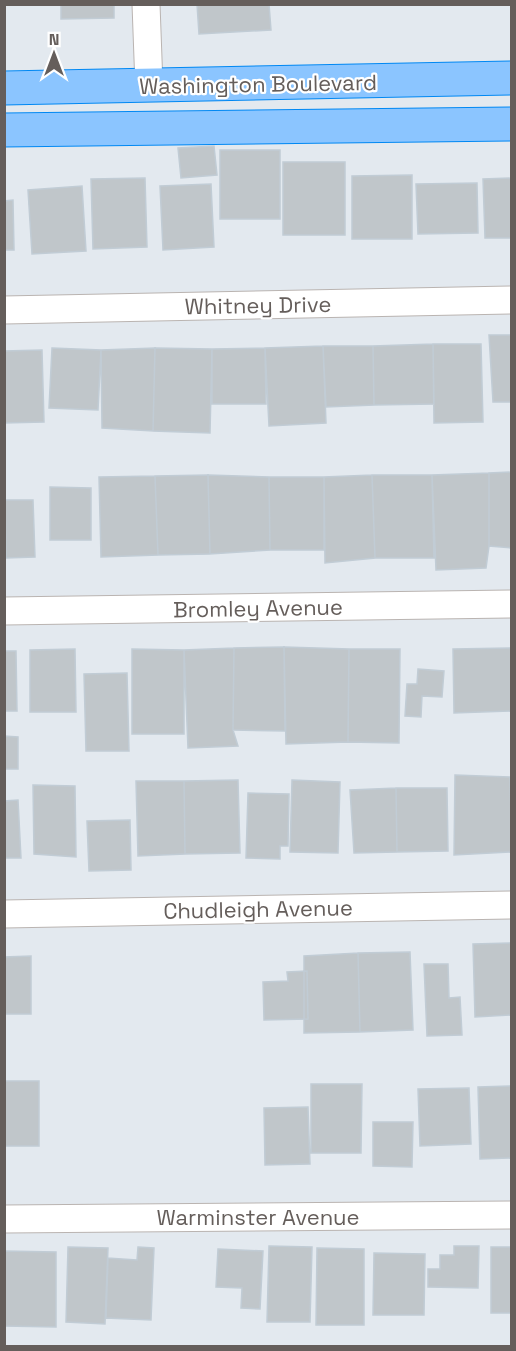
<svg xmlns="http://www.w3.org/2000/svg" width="516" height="1351" font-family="'Space Grotesk',sans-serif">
	<rect width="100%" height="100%" fill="#e3e9ef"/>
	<path fill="#c0c6ca" stroke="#c1ccd5" stroke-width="1.5" d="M61 4H114V18L61 19Z
		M197 4H269L271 30 199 34Z
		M214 146 217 175 181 178 178 148Z
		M220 150H280V219H220Z
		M283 162H345V235H283Z
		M412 175V239H352V176Z
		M145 178 147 247 93 249 91 179Z
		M512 178V238H485L483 179Z
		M477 183 478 233 418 234 416 184Z
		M211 184 214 247 163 250 160 186Z
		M82 186 86 251 32 254 28 190Z
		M13 200 14 250H4V201Z
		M489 335H512V402H493Z
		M433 344 434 404 374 405 373 346Z
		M433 344H481L483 422 434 423Z
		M323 346 326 423 269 426 265 348Z
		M323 346H373L374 405 326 407Z
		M52 348 101 350 98 410 49 408Z
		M155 348 153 431 102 428 101 350Z
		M155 348 212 349 210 433 153 431Z
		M265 348 266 404H212V349Z
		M42 350 44 422 4 423V351Z
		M512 472V548L489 546V473Z
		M489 473V546L486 568 436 570 432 475Z
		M208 475 210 554 158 555 155 476Z
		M208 475 269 477 270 550 210 554Z
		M372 475 375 558 325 563 324 477Z
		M372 475H432L434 558H375Z
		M155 476 158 555 101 557 99 477Z
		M269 477H324V550H270Z
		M50 487 91 488V540H50Z
		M5 500H33L35 557 6 558Z
		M284 647 285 731 233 730 234 648Z
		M284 647 349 649 348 742 286 744Z
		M234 648 233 730 238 746 188 748 184 650Z
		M511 648 512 711 454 713 453 649Z
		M75 649 76 712H30V650Z
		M132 649 184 650V734H132Z
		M349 649H400L399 743 348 742Z
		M4 651H16L17 711H4Z
		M418 669 444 671 442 697 422 696 421 717 405 716 407 684H417Z
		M127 673 129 751H86L84 674Z
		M4 736 18 737V769H4Z
		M455 775 510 777 512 852 454 855Z
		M238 780 240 853 185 854 184 781Z
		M292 780 340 782 338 853 290 852Z
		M136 781H184L185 854 138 856Z
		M33 785 75 786 76 857 34 854Z
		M396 788 397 852 354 853 350 790Z
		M396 788H447L448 851 397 852Z
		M248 793 289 794 288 846H280V859L246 858Z
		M18 800 21 858H4V801Z
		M130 820 131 870 89 871 87 821Z
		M512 943V1015L475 1017 473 944Z
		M410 952 413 1030 360 1032 358 953Z
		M358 953 360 1032 304 1033V956Z
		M31 956V1014H4V957Z
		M424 964H448L449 998 460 997 462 1035 427 1036Z
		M307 971 308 1019 264 1020 263 982 288 981 287 972Z
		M4 1081H39V1146H4Z
		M311 1084H362L361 1153H311Z
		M512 1086V1158L480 1159 478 1087Z
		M469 1088 471 1144 420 1146 418 1089Z
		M308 1107 310 1164 265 1165 264 1108Z
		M373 1122H413L412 1167 373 1166Z
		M269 1246 312 1247 310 1322H267Z
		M454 1246H479L478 1288 428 1287V1269H440V1255H454Z
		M68 1247 108 1248 105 1324 66 1322Z
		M138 1247 154 1248 151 1320 106 1318 108 1258 137 1260Z
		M491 1247H512V1313H491Z
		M317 1248 364 1249V1325H316Z
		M218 1249 263 1251 260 1309 241 1308 242 1288 216 1287Z
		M4 1251 56 1252V1327L4 1326Z
		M374 1253 425 1254 424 1315H373Z"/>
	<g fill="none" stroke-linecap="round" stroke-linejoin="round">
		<defs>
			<path id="street" d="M146 4 149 86
				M4 310 512 300
				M4 611 512 604
				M4 914 512 905
				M4 1219 512 1215"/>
			<path id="highway" d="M4 88 512 78
				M4 130 512 124"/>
		</defs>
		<use href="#street" stroke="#bab4b1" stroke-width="29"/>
		<use href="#highway" stroke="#0088f3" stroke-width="35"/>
		<use href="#street" stroke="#fff" stroke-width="27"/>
		<use href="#highway" stroke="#8bc5ff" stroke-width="33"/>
	</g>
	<g text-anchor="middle" stroke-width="4.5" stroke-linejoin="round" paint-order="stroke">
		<g font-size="22" fill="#655e5b" stroke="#fff">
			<text transform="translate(258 84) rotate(-1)" y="8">Washington Boulevard</text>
			<text transform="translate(258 305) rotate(-1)" y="8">Whitney Drive</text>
			<text transform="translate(258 608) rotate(-1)" y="8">Bromley Avenue</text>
			<text transform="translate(258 909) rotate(-1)" y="8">Chudleigh Avenue</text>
			<text x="258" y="1225">Warminster Avenue</text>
		</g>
	</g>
	<rect width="516" height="1351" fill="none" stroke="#655e5b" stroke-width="12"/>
	<g transform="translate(54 54)" stroke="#ffffff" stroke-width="4.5" paint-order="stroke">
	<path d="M0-4.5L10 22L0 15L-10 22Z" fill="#655e5b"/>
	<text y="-9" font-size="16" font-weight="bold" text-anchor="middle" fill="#655e5b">N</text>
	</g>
</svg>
